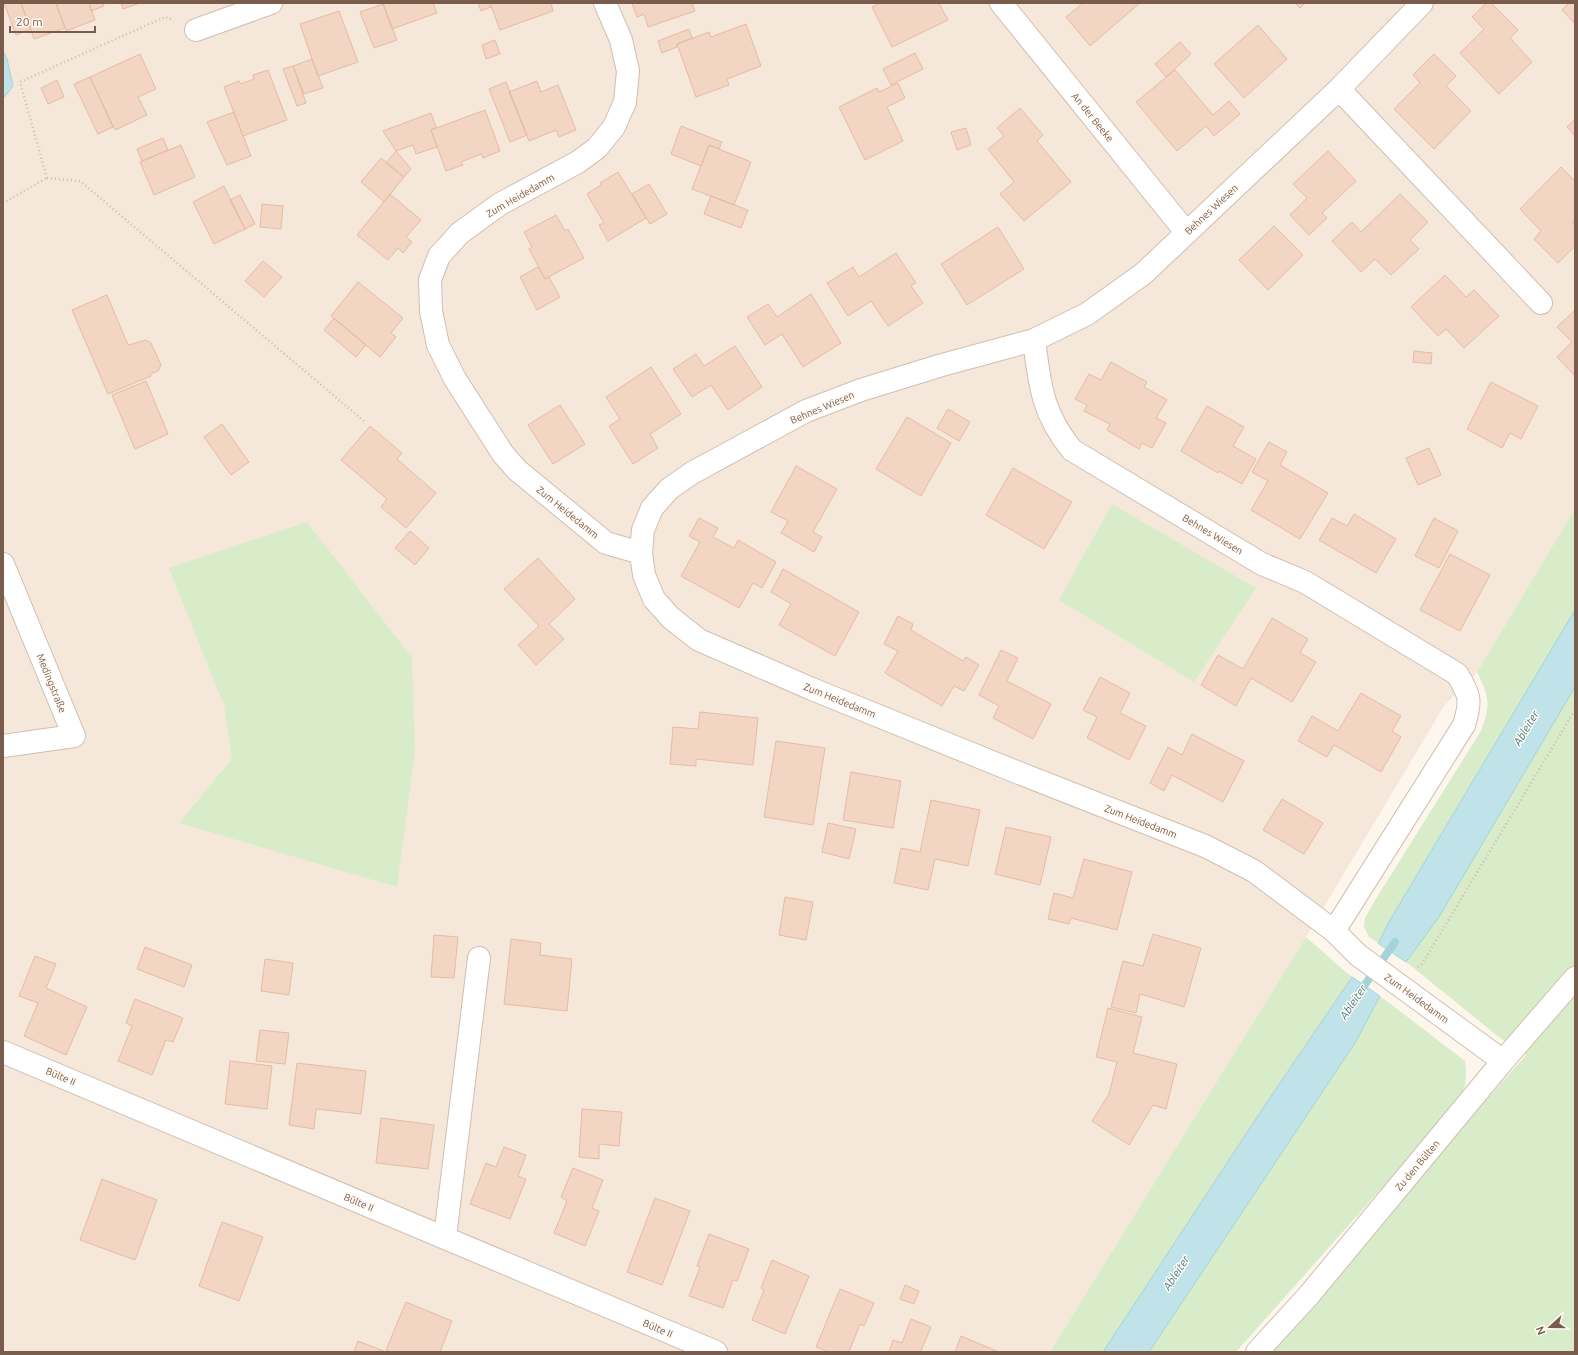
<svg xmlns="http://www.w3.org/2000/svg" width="1578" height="1355" font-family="Ubuntu,sans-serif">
	<rect width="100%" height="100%" fill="#fdf6ec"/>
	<path fill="#f5e8da" d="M3 3H1575V510L1475 675 1444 706 1306 937 1050 1352H3Z"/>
	<path fill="#d8ecc9" d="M1112 504 1256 588 1194 682 1059 600Z
		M1575 509V1352H1264L1526 1055 1500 1038 1410 965 1369 937 1364 927 1365 918 1374 902 1481 731C1491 705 1489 696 1477 672Z
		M307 522 412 658 415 751 397 887 179 823 232 759 224 705 169 568Z
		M1306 937 1347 973 1388 1002 1465 1061C1468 1084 1465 1090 1452 1109L1236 1352H1050Z"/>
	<path fill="#bfe3e8" stroke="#a5d3da" d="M3 51 7 59 13 86 3 99Z
		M1575 610V687L1439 917 1406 962 1378 944 1390 920Z
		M1352 977 1380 996 1355 1043 1149 1352H1103L1265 1105Z"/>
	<path fill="#fdf6ec" d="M1376 942 1378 944 1408 964H1405L1377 945Z
		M1351 975H1354L1381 995 1382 997Z"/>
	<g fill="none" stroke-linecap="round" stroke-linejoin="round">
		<path stroke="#a5d3da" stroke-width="8" d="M1359 993 1395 942"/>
	</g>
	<path fill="#f3d5c3" stroke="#e6bba3" d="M4 3H21L31 29 16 35Z
		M21 3H56L65 28 34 39Z
		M56 3H89L95 20 66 31Z
		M89 3H103L104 6 91 11Z
		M121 3H140L123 9Z
		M383 3H433L437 13 392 29Z
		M478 3H490L491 7 481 11Z
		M490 3H551L553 11 500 30Z
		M632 3H692L695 11 648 27 644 14 637 17Z
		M880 3H939L948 20 892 47 872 7Z
		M1083 3H1140L1090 46 1066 17Z
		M1295 3H1305L1300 8Z
		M1486 3H1491L1518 30 1510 38 1532 62 1499 94 1460 53 1484 29 1472 17Z
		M1569 3H1575V24L1562 10Z
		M383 4 397 40 374 48 360 12Z
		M339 11 358 62 318 76 300 24Z
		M746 24 761 66 727 79 729 85 696 97 677 44 709 32 711 37Z
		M1258 25 1287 59 1244 98 1214 64Z
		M689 29 692 38 677 44V47L662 53 658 41Z
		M495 40 500 54 486 59 482 45Z
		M1180 42 1191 54 1166 77 1155 64Z
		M915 53 923 69 891 85 883 69Z
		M140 54 156 89 138 97 147 115 115 130 90 77Z
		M1434 54 1456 76 1446 86 1471 111 1434 149 1394 109 1420 83 1413 75Z
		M312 59 323 88 304 94 293 66Z
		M293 66 306 103 297 106 283 69Z
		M268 70 287 120 243 136 224 87 239 81 241 84 254 79 253 75Z
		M1175 70 1213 115 1229 101 1240 114 1214 136 1206 126 1177 151 1136 102Z
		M90 77 113 127 98 134 74 84Z
		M57 80 64 97 48 104 41 88Z
		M537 81 541 92 558 85 576 130 559 137 556 130 529 141 509 92Z
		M506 82 527 135 510 142 489 89Z
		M898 83 905 98 887 107 903 141 865 160 839 107 877 88 879 92Z
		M1020 108 1043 135 1037 141 1071 182 1024 221 1000 194 1014 182 988 149 1004 136 997 128Z
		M485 110 500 151 483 158 481 154 461 162 463 165 446 171 431 130Z
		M234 112 251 156 227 165 207 122Z
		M431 113 436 127 431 130 437 147 416 154 413 145 396 151 383 131Z
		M1575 119V136L1567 127Z
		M681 126 722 142 719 149 709 145 701 166 671 154Z
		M966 128 971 145 957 150 951 132Z
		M163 138 168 150 142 161 137 149Z
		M181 145 195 177 154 195 140 162Z
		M709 145 751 162 734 205 692 189Z
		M396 151 411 169 404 177 386 163Z
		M1328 151 1356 181 1322 213 1327 218 1309 235 1290 215 1307 198 1293 184Z
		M381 158 404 177 384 202 361 182Z
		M1561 167 1575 181V220L1572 222 1575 225V246L1558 263 1534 239 1541 231 1520 209Z
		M618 172 646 218 608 241 599 225 604 223 587 194 601 185 600 183Z
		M649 184 667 214 650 224 632 194Z
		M224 186 245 229 214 244 193 202Z
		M390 194 421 220 406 237 412 242 403 253 398 248 388 260 357 235Z
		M1400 194 1428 222 1410 240 1419 249 1391 275 1375 259 1361 272 1332 241 1352 222 1361 232Z
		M240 195 255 224 245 229 230 200Z
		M711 196 748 210 741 228 704 214Z
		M262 204 283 206 281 229 260 227Z
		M556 215 565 231 568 229 584 258 545 279 529 249 532 247 524 232Z
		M1274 226 1303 255 1268 290 1239 260Z
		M998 227 1024 269 967 305 941 264Z
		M896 253 916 283 911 286 923 303 888 326 871 301 848 316 827 283 853 267 859 277Z
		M263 261 282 277 264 297 245 281Z
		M538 267 545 279 549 277 560 297 537 310 520 277Z
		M1445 275 1466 297 1474 290 1499 316 1464 348 1446 329 1438 336 1411 307Z
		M358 282 403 318 391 333 396 337 380 357 331 316Z
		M811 294 841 343 803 367 782 334 765 345 747 317 768 304 777 317Z
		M107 295 128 345 146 340 151 343 161 365 158 371 150 374 151 376 108 394 72 310Z
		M1575 310V376L1557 357 1572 342 1557 327Z
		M334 318 366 345 356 357 324 330Z
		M735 346 762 387 728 410 711 385 692 397 673 369 696 354 704 366Z
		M1414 351 1432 353 1431 364 1413 362Z
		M1111 362 1147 382 1144 387 1167 400 1156 418 1166 423 1152 448 1142 443 1139 449 1107 430 1110 424 1084 411 1087 405 1075 399 1089 374 1101 380Z
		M651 367 681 414 650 434 658 448 633 464 609 426 620 419 606 397Z
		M146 381 168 434 135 449 112 395Z
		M1491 382 1538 406 1521 439 1510 433 1502 448 1467 429Z
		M560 405 585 444 553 464 528 425Z
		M1207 406 1244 427 1233 446 1256 459 1242 484 1219 471 1218 473 1181 451Z
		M948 409 970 422 959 441 937 428Z
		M907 417 951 443 921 496 876 469Z
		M222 424 249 462 231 475 204 437Z
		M370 426 402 453 397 459 436 493 406 528 381 507 387 499 341 460Z
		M1269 442 1287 452 1280 465 1328 493 1300 539 1251 510 1268 481 1252 472Z
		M1429 448 1441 475 1418 485 1406 458Z
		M796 466 837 489 813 532 822 537 814 552 781 533 788 521 771 512Z
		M1013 468 1072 502 1044 549 986 515Z
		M1354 514 1396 539 1376 573 1319 540 1332 518 1347 526Z
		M699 518 718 528 713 537 734 548 738 540 776 562 762 588 753 583 739 608 681 576 700 542 689 536Z
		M1434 518 1458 531 1439 568 1415 556Z
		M410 531 429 548 415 565 395 548Z
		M1450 554 1490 575 1460 631 1420 610Z
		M538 558 575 599 549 624 564 639 536 665 518 645 539 626 504 589Z
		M783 569 859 612 835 656 779 625 791 604 771 592Z
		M898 616 913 624 911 630 963 661 966 657 979 665 964 691 954 686 942 706 885 673 898 651 884 644Z
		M1272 618 1308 639 1300 653 1316 662 1292 702 1251 678 1236 706 1201 685 1218 655 1243 669Z
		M1001 650 1018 658 1007 681 1051 704 1033 739 993 718 999 706 979 695Z
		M1100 677 1130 693 1120 713 1146 726 1129 760 1087 738 1097 717 1083 710Z
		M1361 693 1401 716 1392 731 1401 737 1381 772 1334 745 1327 757 1298 741 1312 716 1338 731Z
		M700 712 758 718 753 765 696 759V766L670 764 673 727 698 729Z
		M1192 734 1244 761 1223 802 1172 775 1164 791 1150 783 1168 747 1182 755Z
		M776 741 825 748 813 825 764 817Z
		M851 772 901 781 893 828 843 820Z
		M1282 799 1323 823 1304 854 1263 830Z
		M931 800 980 810 968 866 935 859 928 890 894 883 901 848 920 852Z
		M828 823 856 829 849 859 822 852Z
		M1006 827 1051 837 1040 885 995 874Z
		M1084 859 1132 872 1117 930 1071 918 1069 924 1048 919 1054 893 1073 898Z
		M785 897 813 902 806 940 779 935Z
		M1153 934 1201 948 1184 1007 1140 994 1136 1013 1111 1007 1123 961 1143 966Z
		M434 935 458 937 454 978 431 977Z
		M511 939 541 943 540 955 572 959 567 1011 504 1004Z
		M145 947 192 965 184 987 137 969Z
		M35 956 56 964 46 988 87 1007 66 1055 24 1036 38 1003 19 996Z
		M265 959 293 963 289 995 261 991Z
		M135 999 183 1018 173 1042 166 1040 152 1075 118 1061 132 1026 126 1023Z
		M1108 1008 1142 1017 1133 1053 1177 1064 1166 1109 1153 1105 1129 1145 1092 1121 1109 1094 1117 1062 1096 1057Z
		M260 1030 289 1033 285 1064 256 1061Z
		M230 1061 272 1066 267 1109 225 1104Z
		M297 1063 366 1071 361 1114 316 1109 314 1129 289 1125Z
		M582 1109 622 1112 619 1146 599 1144V1159L579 1157Z
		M381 1118 434 1125 428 1169 376 1163Z
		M504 1147 526 1155 518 1176 526 1179 510 1219 470 1204 486 1163 496 1167Z
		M573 1168 603 1180 592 1208 599 1211 585 1246 554 1233 567 1201 561 1197Z
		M102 1179 157 1200 135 1260 80 1240Z
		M655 1198 690 1211 662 1285 627 1272Z
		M222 1222 263 1237 239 1301 199 1286Z
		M709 1234 749 1249 737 1281 733 1280 723 1308 689 1296 700 1267 697 1266Z
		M772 1260 809 1276 785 1334 752 1320 764 1290 761 1288Z
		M905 1285 919 1291 914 1304 900 1299Z
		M840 1289 874 1303 864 1326 860 1324 849 1352H829L816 1347Z
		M406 1302 452 1321 440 1352H391L386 1350Z
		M911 1319 931 1327 921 1351 923 1352H889L893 1340 902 1343Z
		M961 1336 999 1352H955Z
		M358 1341 386 1352H354Z"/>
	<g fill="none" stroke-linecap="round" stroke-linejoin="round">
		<defs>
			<path id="minor" d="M605 3 621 40 628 71 625 102 614 127 597 148 578 162 500 204 460 233 439 256 430 280 431 311 438 345 455 379 503 454 517 470 606 543 641 553 644 575 654 599 671 618 699 640 812 689 1014 771 1205 846 1254 871 1334 931 1358 955 1503 1061
				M1001 3 1186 232
				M196 30 271 3
				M1339 89 1541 303
				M1034 340C1040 386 1042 413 1072 450L1262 564 1305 582 1457 674C1471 696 1471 702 1464 725L1334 931
				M641 553 643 530 652 508 669 489 692 473 806 411 861 390 942 365 1034 340 1087 314 1143 274 1339 89 1422 3
				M3 564 74 736 3 746
				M3 1052 716 1352
				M445 1237 479 958
				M1257 1352 1309 1295 1503 1061 1575 978"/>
		</defs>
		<use href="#minor" stroke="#d1beb0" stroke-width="24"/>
		<path stroke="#d9b8a5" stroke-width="2.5" stroke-dasharray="1 3" stroke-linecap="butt" d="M47 178 80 181 365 422
			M47 178 20 82 165 17 173 20
			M3 203 47 178
			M1418 967 1422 964 1575 710"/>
		<use href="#minor" stroke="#fff" stroke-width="22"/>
	</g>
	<g text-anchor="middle" stroke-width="3" stroke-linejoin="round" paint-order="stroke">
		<g font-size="10" fill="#7a5c4d" stroke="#fffaf3">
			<text transform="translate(1093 117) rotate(51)" y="4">An der Beeke</text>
			<text transform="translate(520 195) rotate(-30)" y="4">Zum Heidedamm</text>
			<text transform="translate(1211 209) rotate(-43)" y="4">Behnes Wiesen</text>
			<text transform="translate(822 407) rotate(-23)" y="4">Behnes Wiesen</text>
			<text transform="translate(568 512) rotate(39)" y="4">Zum Heidedamm</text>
			<text transform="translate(1213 534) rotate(31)" y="4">Behnes Wiesen</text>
			<text transform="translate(52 683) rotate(68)" y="4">Medingstraße</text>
			<text transform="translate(840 700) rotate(22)" y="4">Zum Heidedamm</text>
			<text transform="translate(1141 821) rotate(21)" y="4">Zum Heidedamm</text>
			<text transform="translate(1417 998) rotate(36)" y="4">Zum Heidedamm</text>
			<text transform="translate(61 1076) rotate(23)" y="4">Bülte II</text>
			<text transform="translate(1417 1165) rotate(-50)" y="4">Zu den Bülten</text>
			<text transform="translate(359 1202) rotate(23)" y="4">Bülte II</text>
			<text transform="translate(658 1328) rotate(23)" y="4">Bülte II</text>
		</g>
		<g font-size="11" font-style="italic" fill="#437c86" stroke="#fffaf3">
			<text transform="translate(1526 728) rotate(-59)" y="4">Ableiter</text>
			<text transform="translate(1353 1002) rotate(-56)" y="4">Ableiter</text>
			<text transform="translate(1176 1273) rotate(-57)" y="4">Ableiter</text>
		</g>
	</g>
	<rect width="1578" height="1355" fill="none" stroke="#7a5c4d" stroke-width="8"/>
	<g transform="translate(1550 1327) rotate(249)" stroke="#fffaf3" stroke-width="3" paint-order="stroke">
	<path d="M0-3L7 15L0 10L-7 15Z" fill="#7a5c4d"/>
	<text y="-6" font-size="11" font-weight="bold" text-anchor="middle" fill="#7a5c4d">N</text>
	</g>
	<path d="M10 26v6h85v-6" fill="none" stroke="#7a5c4d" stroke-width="2"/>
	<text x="16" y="26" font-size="12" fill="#7a5c4d" stroke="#fffaf3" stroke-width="3" paint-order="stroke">20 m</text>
</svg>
